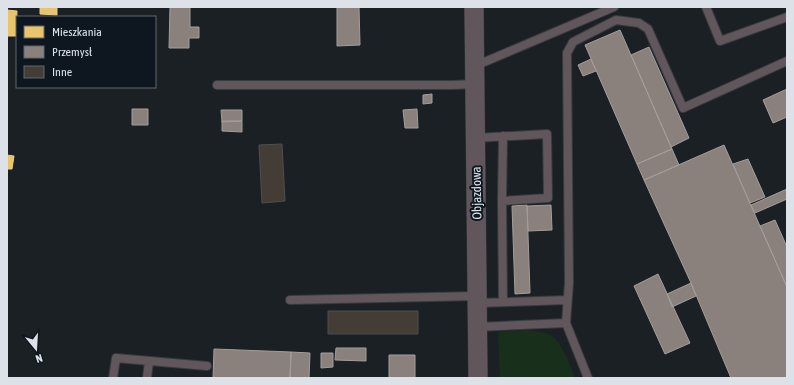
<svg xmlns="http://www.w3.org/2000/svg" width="794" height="385" font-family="'Asap Condensed',sans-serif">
	<rect width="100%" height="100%" fill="#1b2025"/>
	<path fill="#18301b" d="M528 330C535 331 544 332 550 335 562 341 570 366 575 378H500L498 332Z"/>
	<path fill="#e9c46a" stroke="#e5cd90" d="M40 7H57V15L40 14Z
		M7 10 17 11 16 36H7Z
		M7 155 14 156 12 169H7Z"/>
	<path fill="#8a817c" stroke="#a39e9c" d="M170 7H190V27H199V38H189V48H169Z
		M337 7H359L360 45 337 46Z
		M620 30 672 149 637 164 585 45Z
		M649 47 689 138 671 147 631 55Z
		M591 59 596 71 583 76 578 65Z
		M787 89V117L773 123 763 100Z
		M432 94V103L423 104V95Z
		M132 109H148V125H132Z
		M417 109 418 128H405L403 110Z
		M221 110H242V121L222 122Z
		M222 121H242V132L222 131Z
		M724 145 787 287V378H731L691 283 644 180Z
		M672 149 679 165 644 180 637 164Z
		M748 159 765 197 750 203 733 164Z
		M787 189V199L755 213 751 205Z
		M527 205 530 293 515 294 512 206Z
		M551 205 552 230 528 231 527 206Z
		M775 220 787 247V287L760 226Z
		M658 274 690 343 665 354 634 286Z
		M691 283 696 296 672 307 667 294Z
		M336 348H366V361L335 360Z
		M214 349 291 352 290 378H213Z
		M291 352 310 353 309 378H290Z
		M321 353H333V367L321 368Z
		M389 355H415V378H389Z"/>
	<path fill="#433d36" stroke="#4f4f4f" d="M282 144 285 201 262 203 259 145Z
		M328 311H418V334H328Z"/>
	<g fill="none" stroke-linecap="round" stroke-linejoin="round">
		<defs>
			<path id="service" d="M706 7 720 41 787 17
				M475 66 614 7
				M217 85H452L475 84
				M475 138 547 134 548 198 502 201 503 136
				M502 201 503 302
				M290 300 477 296
				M477 303 567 300
				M477 327 566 323
				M113 378 116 358 207 366
				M147 378 149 361
				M588 378 566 323 569 283 567 53 573 42 616 20 639 23 648 29 683 108 787 61"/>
			<path id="tertiary" d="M474 7 478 378"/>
		</defs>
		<use href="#service" stroke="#373b3f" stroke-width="10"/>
		<use href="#tertiary" stroke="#373b3f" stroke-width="20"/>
		<use href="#service" stroke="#61565b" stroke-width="8"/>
		<use href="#tertiary" stroke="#61565b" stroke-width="19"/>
	</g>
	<g text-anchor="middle" stroke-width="4" stroke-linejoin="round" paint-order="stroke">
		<g font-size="13" fill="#dce2e8" stroke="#0e161f">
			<text transform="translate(476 193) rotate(-91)" y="5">Objazdowa</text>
		</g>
	</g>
	<rect width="794" height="385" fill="none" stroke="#dce2e8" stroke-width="16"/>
	<rect x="16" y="16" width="140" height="72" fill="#0e161f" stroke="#60686f"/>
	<rect x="24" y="26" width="20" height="12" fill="#e9c46a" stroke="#60686f"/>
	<text x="52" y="36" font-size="12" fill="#dce2e8">Mieszkania</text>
	<rect x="24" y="46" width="20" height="12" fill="#8a817c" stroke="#60686f"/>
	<text x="52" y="56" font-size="12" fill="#dce2e8">Przemysł</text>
	<rect x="24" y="66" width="20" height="12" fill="#433d36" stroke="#60686f"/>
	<text x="52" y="76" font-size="12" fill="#dce2e8">Inne</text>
	<g transform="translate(36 349) rotate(162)" stroke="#0e161f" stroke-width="3" paint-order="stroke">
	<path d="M0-3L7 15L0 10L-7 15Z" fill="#dce2e8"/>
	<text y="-6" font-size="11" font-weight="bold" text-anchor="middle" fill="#dce2e8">N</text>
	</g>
</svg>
